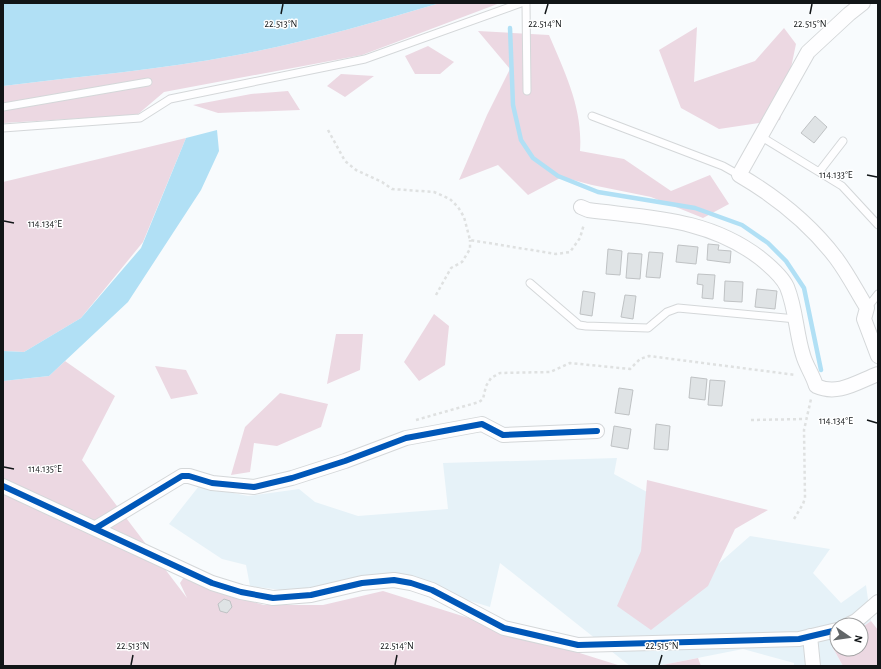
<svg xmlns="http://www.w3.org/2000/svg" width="881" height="669" font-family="'Alegreya Sans',sans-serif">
	<rect width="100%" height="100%" fill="#f8fbfd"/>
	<path fill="#e6f2f8" d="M617 458 614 474 669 504 694 542 625 587 658 617 750 536 830 549 813 573 841 603 866 585 871 621 861 628V625H837V645L833 648 843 666H794V663L743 649 657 666H630L500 563 490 607 467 600 415 576 390 573 352 578 313 589 281 590 250 586 246 565 222 559 169 524 199 486 248 496 299 489 315 502 358 516 448 509 443 463Z"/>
	<path fill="#ecd8e2" d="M440 3H500L362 55 164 92 137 115 3 123V86C81 76 160 70 237 55 306 42 373 23 440 3Z
		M697 27 694 82 755 61 784 28 796 44 780 120 719 129 681 108 659 50Z
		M478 31 549 35C565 73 583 108 580 151L624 159 671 191 710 175 729 204 703 218 651 197 592 185 562 177 528 195 498 165 459 180 487 115 510 69Z
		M428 46 454 62 440 74H415L405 56Z
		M341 74 374 76 345 97 327 86Z
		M288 91 300 110 218 113 193 105 251 94Z
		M186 138 143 242 81 318 24 352 3 351V182Z
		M434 314 449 326 445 365 419 381 404 362Z
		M336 334H363L360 370 327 384Z
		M65 361 115 396 82 460 187 598 180 583 184 577 218 592 264 605H323L383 591 621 666H3V381L49 376Z
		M155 366 186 370 198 394 171 399Z
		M280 393 328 404 321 427 277 446 254 443 250 472 231 475 245 427Z
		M647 480 768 510 735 529 708 586 651 630 617 606 641 551Z
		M871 621 878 630V666H843L833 648 837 645V649H861V628Z
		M698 658 701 666H657Z"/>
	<path fill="#b1e0f5" d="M3 3H440C373 23 306 42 237 55 160 70 81 76 3 86Z
		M217 130 219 151 201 190 128 302 49 376 3 381V351L24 352 81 318 141 248 186 138Z"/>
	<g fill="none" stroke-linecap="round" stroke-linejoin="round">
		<path stroke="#b1e0f5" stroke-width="4.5" d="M510 28 513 105 521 140 533 158 558 176 598 192 695 208 742 225 768 243 786 261 804 288 821 370"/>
	</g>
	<path fill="#dfe3e5" stroke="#bfc2c4" d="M815 116 827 127 814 143 801 133Z
		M708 244 719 245 718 250 731 251 730 263 707 260Z
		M678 245 698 247 696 264 676 262Z
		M608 249 622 251 620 275 606 274Z
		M649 252 663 253 660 278 646 277Z
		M628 253 642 254 640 279 626 278Z
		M698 274 715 275 713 299 702 298 703 285 697 284Z
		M725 281 743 282 742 302 724 301Z
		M757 289 777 291 775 309 755 307Z
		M583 291 595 293 592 316 580 314Z
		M625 295 636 296 633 319 621 317Z
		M691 377 707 379 705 400 689 398Z
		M710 380 725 381 722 406 708 405Z
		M619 388 633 390 629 415 615 413Z
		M656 424 670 426 668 450 654 449Z
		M614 426 631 429 628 449 611 446Z
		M224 599 230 601 232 607 227 613 220 611 218 604Z"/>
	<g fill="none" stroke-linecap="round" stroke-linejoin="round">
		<defs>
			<path id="service" d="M526 3 527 91
				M3 107 148 82
				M592 116 723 166 739 175
				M3 128 140 118 170 99 365 59 521 3
				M760 136 842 186 878 225
				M819 172 843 141
				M530 283 579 325 586 326 648 328 667 312 678 308 796 319
				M867 308 878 294"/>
			<path id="minor" d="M863 3 849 14 808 52 739 175C775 196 811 225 836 258 848 274 857 292 867 308L864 319 878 356
				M581 207 588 210C650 218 708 218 760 258 770 266 782 276 787 287 796 309 796 333 803 355 806 366 813 375 816 386 838 396 857 382 878 374
				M3 486 212 583 241 592 273 598 311 595 362 583 394 580 411 583 432 590 504 628 578 645 799 639 837 630
				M96 528 182 476H189L212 483 254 487 292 478 345 461 406 438 482 424 503 435 597 431
				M848 625 856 621 878 602
				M810 636 813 666"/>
		</defs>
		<use href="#service" stroke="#d4d7d9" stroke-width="9"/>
		<use href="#minor" stroke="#d4d7d9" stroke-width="16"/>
		<path stroke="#dfe1e1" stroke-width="2.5" stroke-dasharray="3 3" stroke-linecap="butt" d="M328 130 345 161 356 170 382 182 392 189 434 192 450 199 458 207 464 217 470 240 556 254 570 252 580 238 584 224
			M436 295 451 268 462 262 470 249V240
			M416 420 479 402 483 399 486 386 491 378 500 373 550 372 570 363 630 369 640 359 649 356 796 375
			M751 420 805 419
			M794 519 803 504 805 498 804 430 811 399"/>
		<use href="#service" stroke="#fefeff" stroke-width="7"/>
		<use href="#minor" stroke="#fefeff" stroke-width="14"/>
		<defs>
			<path id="cycleway" d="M3 486 212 583 241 592 273 598 311 595 362 583 394 580 411 583 432 590 504 628 578 645 799 639 837 630
				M96 528 182 476H189L212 483 254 487 292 478 345 461 406 438 482 424 503 435 597 431"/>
		</defs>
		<use href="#cycleway" stroke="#fff" stroke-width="8"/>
		<use href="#cycleway" stroke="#0057b8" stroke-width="6"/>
	</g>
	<path fill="none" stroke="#111517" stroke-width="1.5" d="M281 14 283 4M545 14 548 4M810 14 812 4M867 175 877 177M4 221 14 223M867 420 877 423M4 467 14 469M131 665 133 655M395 665 397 655M659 665 662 655"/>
	<g font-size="10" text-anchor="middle" fill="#111517" stroke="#fff" stroke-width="3" stroke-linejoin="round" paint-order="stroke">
		<text x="281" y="27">22.513°N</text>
		<text x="545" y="27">22.514°N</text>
		<text x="810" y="27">22.515°N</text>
		<text x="836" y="178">114.133°E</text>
		<text x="45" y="227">114.134°E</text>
		<text x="836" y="424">114.134°E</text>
		<text x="45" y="472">114.135°E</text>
		<text x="133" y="649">22.513°N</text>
		<text x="397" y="649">22.514°N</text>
		<text x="662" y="649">22.515°N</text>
	</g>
	<rect width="881" height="669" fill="none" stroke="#111517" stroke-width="8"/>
	<g transform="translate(849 637) rotate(103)"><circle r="19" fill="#ffffff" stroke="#a0a1a2"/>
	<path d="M0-3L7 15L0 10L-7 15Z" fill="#626668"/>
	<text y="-6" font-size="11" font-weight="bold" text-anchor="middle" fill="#111517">N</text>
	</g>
</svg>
